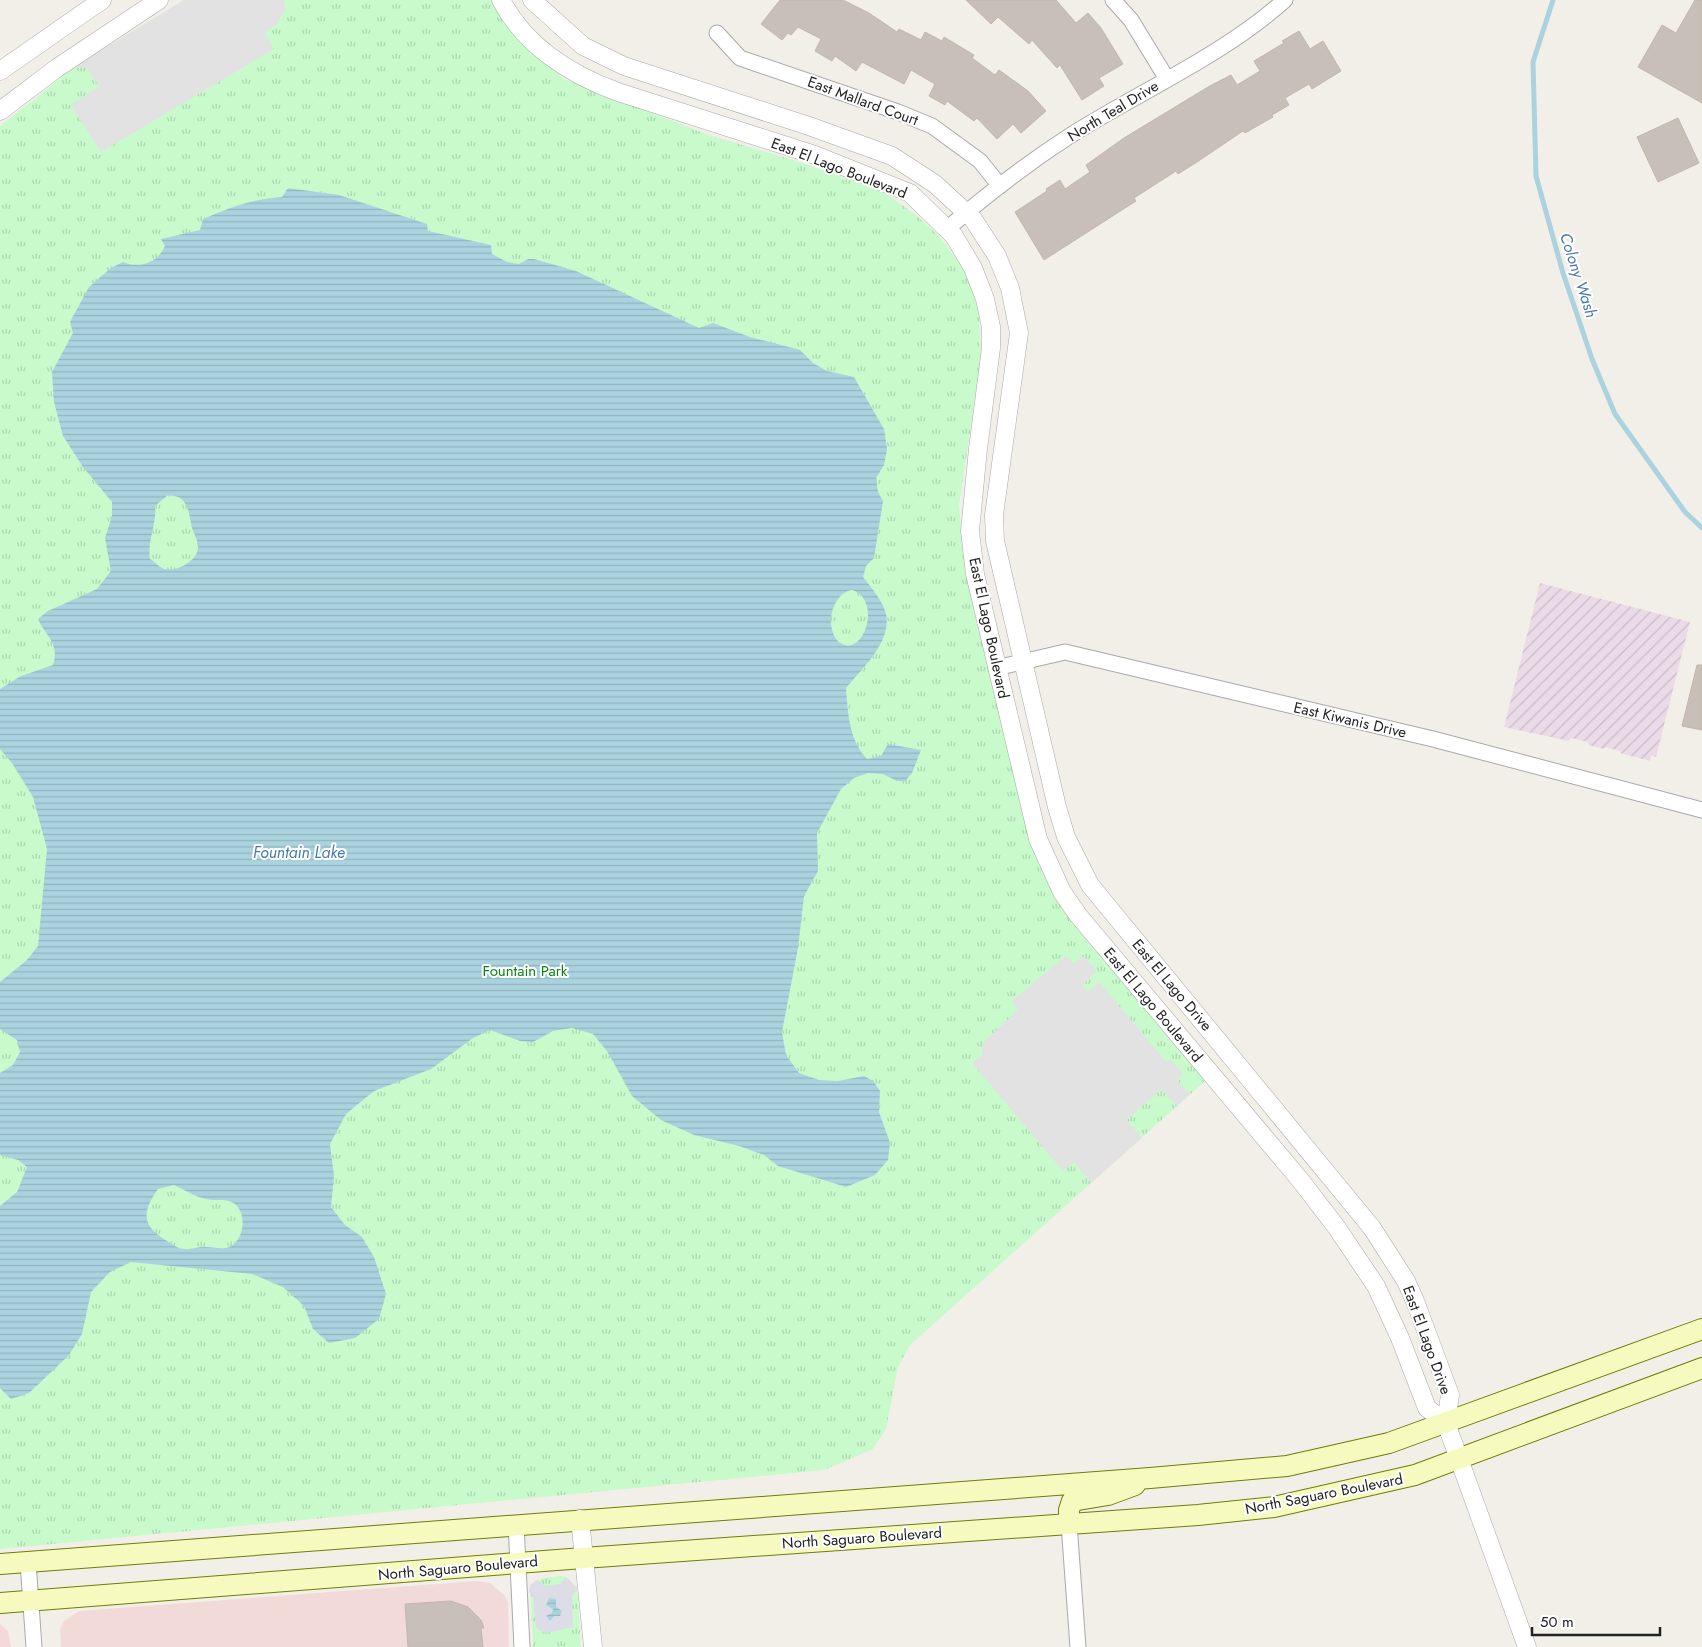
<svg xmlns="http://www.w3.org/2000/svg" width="1702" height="1647" font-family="Jost,sans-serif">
	<defs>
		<pattern id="industrial-furrows" width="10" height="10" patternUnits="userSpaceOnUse" patternTransform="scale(1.25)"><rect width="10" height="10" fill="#ebdbe8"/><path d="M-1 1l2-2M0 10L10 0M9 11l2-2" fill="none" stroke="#c9bcc7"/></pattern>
		<pattern id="park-tufts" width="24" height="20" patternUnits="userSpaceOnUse" patternTransform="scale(1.25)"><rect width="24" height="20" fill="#c8facc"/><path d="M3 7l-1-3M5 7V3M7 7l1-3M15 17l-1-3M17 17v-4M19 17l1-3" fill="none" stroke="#acd6af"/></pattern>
		<pattern id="water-rules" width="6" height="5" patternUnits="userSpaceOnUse" patternTransform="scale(1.25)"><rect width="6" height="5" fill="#aad3df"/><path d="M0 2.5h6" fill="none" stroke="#92b5bf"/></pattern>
	</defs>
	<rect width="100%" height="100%" fill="#f2efe9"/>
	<path fill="#f2dad9" d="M477 1581 490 1583 504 1595 508 1603 509 1647H61L60 1630 64 1621 79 1611Z
		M0 1624 8 1631 11 1647H0Z"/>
	<path fill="url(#industrial-furrows)" d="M1540 583 1690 622 1656 757 1651 756 1650 761 1620 753V751L1605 747 1604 749 1588 745V742L1571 738 1569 741 1504 727Z"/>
	<path fill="url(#park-tufts)" d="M184 0H491L508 27 533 54 564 79 709 135 806 164 883 192 915 214 939 236 968 275 979 314 981 359 959 505 965 572 1040 868 1055 897 1075 924 1205 1081 910 1345 898 1367 886 1429 873 1449 824 1470 0 1549V126L77 65Z
		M560 1576 566 1577 577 1588 581 1647H533L530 1585 543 1578Z"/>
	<path fill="#e2e2e2" d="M184 0H284L285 9 278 23 265 33 274 49 101 152 71 105 99 86 86 68 74 67Z
		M1065 956 1074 963 1083 956 1097 971 1082 986 1088 992 1099 982 1167 1063 1171 1060 1183 1074 1177 1080 1190 1094 1177 1106 1161 1089 1127 1120 1142 1138 1091 1183 1074 1162 1063 1171 972 1063 982 1055V1044L1018 1010 1011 1002Z"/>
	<path fill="#dddde8" d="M566 1577 577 1588 572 1596 573 1627 557 1631 544 1633 540 1631 536 1627 533 1597 529 1592 530 1585 537 1580 545 1586 560 1584Z"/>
	<path fill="url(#water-rules)" fill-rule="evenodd" d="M288 188 339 195 427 224 428 231 491 245 492 254 507 262 519 264 528 259H534L576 271 699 328 713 323 750 337 800 350 813 363 827 371 854 377 884 429 887 449 884 465 876 478 878 492 883 501 874 558 866 566 863 577C871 587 883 601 886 614 892 641 862 669 846 688 848 713 849 740 867 759L881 756 888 744 921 750 912 773 905 781H897L883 774 868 773 854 778 841 789 817 833 818 871 804 896 798 948 782 1032 786 1055 799 1073 819 1080 838 1081 864 1076 873 1081 880 1091 879 1112 890 1143 888 1160 875 1175 846 1187 778 1166 764 1155 739 1146 694 1135 661 1120 632 1096 607 1051 593 1034 572 1028 553 1031 533 1042 520 1041 490 1030 473 1038 431 1069 374 1091 346 1114 330 1144 334 1176 331 1207 345 1225 362 1237 374 1257 386 1294 379 1319 355 1338 329 1343 313 1329 304 1306 283 1287 252 1274 131 1262 110 1272 91 1292 82 1334 69 1355 29 1393 11 1399 0 1388V1206L17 1192 27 1167 18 1160 0 1155V1073L13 1065 20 1052 17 1040 0 1029V982L27 960 38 946 47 849 33 797 12 763 0 749V689L21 676 53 665C60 643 46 637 38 619L48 611 97 589 111 571 105 538 112 516V502L83 467 63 436 54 402 52 372 73 333 70 322 89 287 111 268 123 262C139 269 158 263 165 246L161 239 200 230 203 219C230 207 253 199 282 197ZM168 495C189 496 188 511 192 528 194 534 198 540 198 547 198 561 175 574 162 568 158 566 154 561 150 559 147 541 157 524 155 506ZM852 590C881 598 866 655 842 644 834 640 832 631 831 624 830 610 838 592 852 590ZM174 1185C187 1191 198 1199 213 1200 221 1200 228 1199 235 1204 248 1215 244 1244 226 1248 220 1249 213 1247 207 1247 199 1246 192 1250 184 1249 178 1249 173 1244 167 1241 141 1226 142 1212 158 1189Z
		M549 1598 556 1599V1607L562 1611 560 1616H554L550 1621 546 1616 552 1613 553 1609 546 1605Z"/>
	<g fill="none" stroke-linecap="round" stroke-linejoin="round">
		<path stroke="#aad3df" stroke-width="5" d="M1553 0 1533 62 1536 176 1563 273 1592 359 1615 414 1685 512 1702 528"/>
	</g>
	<path fill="#c7bfb8" stroke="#c4b6ab" d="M780 0H843L869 13 897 32 899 29 921 40 925 32 942 41 944 37 974 55 972 58 995 75 999 70 1028 91 1046 111 1021 133 1013 124 997 139 977 118 974 121 947 101 945 105 929 96 935 84 911 70 904 84 862 62 856 71 835 56 832 61 815 51 821 39 798 27 791 35 788 33 782 40 761 24Z
		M966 0H1056L1076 23 1088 13 1101 28 1123 64 1099 78 1104 86 1082 100 1060 65 1057 68 1032 40 1029 44 998 17 991 24Z
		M1695 0H1702V103L1638 67 1662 25 1676 33Z
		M1299 31 1310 49 1323 41 1341 71 1312 89 1309 84 1285 98 1289 105 1272 115 1273 117 1245 133 1243 131 1197 162 1178 174 1176 171 1134 198 1136 201 1044 260 1015 212 1047 191 1046 189 1060 180 1065 189 1090 172 1086 165 1124 138 1208 87 1231 75 1237 85 1260 71 1254 61 1284 43 1282 41Z
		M1678 118 1699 163 1658 182 1637 137Z
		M1697 665H1702V730L1682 726Z
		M451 1601 468 1607 481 1620 484 1628H481L483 1647H408L405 1604Z"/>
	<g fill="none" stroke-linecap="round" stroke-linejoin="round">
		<defs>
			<path id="minor" d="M1113 0 1131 20 1167 79
				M717 33 740 58 898 112 932 126 980 161 1000 186
				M947 229C985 196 1025 165 1068 137 1140 91 1221 57 1285 0
				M996 668 1065 652 1433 739 1702 810
				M516 1524 522 1647
				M1069 1524 1078 1647
				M28 1562 34 1647"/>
			<path id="tertiary" d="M501 0C525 46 571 75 618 92L815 155 910 193 954 236 973 268 985 299 991 327V348L978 449 970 531 975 574 1038 839 1062 892 1078 915 1301 1181 1337 1228 1376 1286 1400 1338 1427 1408 1446 1423
				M532 0 583 46 624 66 809 126 892 156 935 184 973 219 997 256 1010 288 1019 333 994 515 995 541 1057 807 1066 837 1090 885 1372 1228 1406 1281 1415 1301 1450 1395 1446 1423 1527 1647
				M0 71 102 0
				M0 111 57 68 159 0
				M580 1519 593 1647"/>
			<path id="secondary" d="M1069 1524V1510L1072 1501 1108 1495 1135 1485
				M0 1564 1150 1478 1287 1466 1389 1443 1702 1329
				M0 1603 583 1558 1198 1515 1274 1507 1415 1475 1702 1368"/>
		</defs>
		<use href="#minor" stroke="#a9a9a9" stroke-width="17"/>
		<use href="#tertiary" stroke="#a9a9a9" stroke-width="19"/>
		<use href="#secondary" stroke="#707d05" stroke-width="22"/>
		<use href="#minor" stroke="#fff" stroke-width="15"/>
		<use href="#tertiary" stroke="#fff" stroke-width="18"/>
		<use href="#secondary" stroke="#f7fabf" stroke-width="20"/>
	</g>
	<g text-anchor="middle" stroke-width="4" stroke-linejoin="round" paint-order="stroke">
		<g font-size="15" fill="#222" stroke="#fff">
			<text transform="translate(863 101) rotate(20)" y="5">East Mallard Court</text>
			<text transform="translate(1113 111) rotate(-31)" y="5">North Teal Drive</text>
			<text transform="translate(839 168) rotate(21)" y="5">East El Lago Boulevard</text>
			<text transform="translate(989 628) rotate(78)" y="5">East El Lago Boulevard</text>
			<text transform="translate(1350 720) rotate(13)" y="5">East Kiwanis Drive</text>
			<text transform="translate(1172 985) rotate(50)" y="5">East El Lago Drive</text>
			<text transform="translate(1153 1005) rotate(50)" y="5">East El Lago Boulevard</text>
			<text transform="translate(1427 1340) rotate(70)" y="5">East El Lago Drive</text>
			<text transform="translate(1324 1494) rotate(-11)" y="5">North Saguaro Boulevard</text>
			<text transform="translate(862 1538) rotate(-4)" y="5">North Saguaro Boulevard</text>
			<text transform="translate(458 1568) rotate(-5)" y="5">North Saguaro Boulevard</text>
		</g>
		<g font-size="15" fill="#0c8416" stroke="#fff">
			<text x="525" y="976">Fountain Park</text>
		</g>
		<g font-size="16" font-style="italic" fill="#4a7aab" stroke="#fff">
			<text transform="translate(1579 275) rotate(72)" y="6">Colony Wash</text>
			<text x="299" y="858">Fountain Lake</text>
		</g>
	</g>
	<path d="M1532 1627v8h128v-8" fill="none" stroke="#222222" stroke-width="2.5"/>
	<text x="1540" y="1627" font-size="15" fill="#222222" stroke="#ffffff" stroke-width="4" paint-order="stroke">50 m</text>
</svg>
